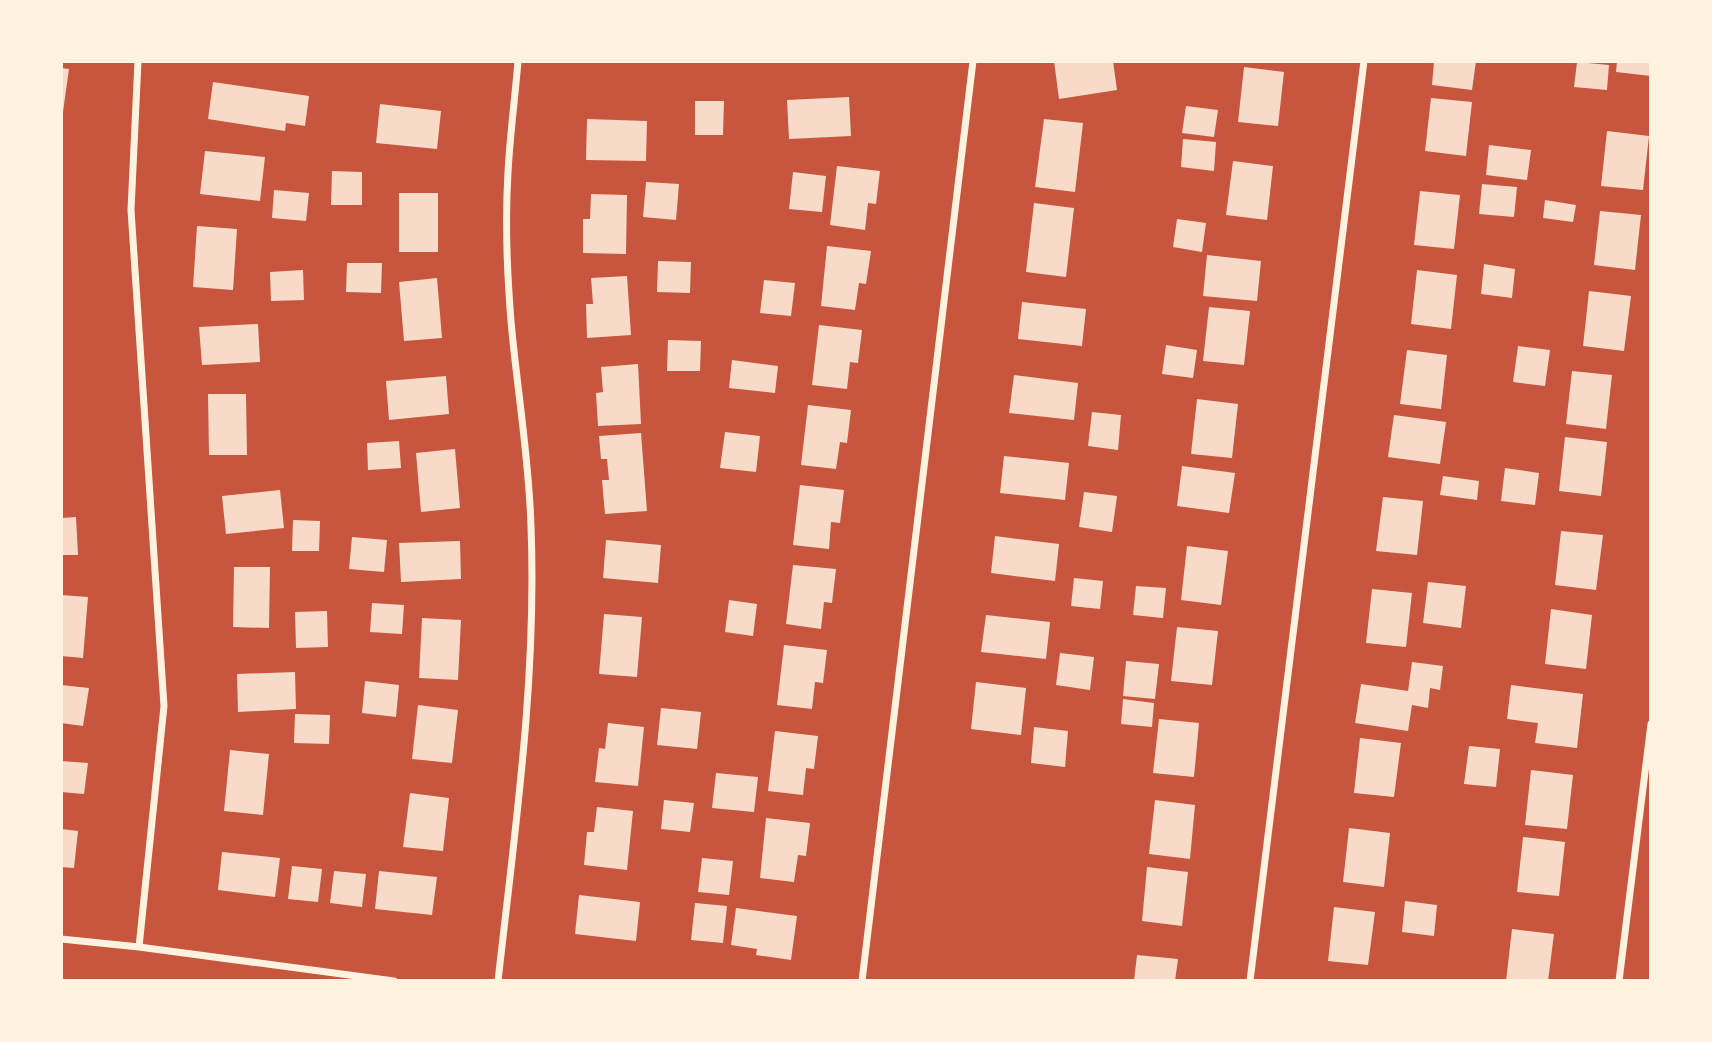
<svg xmlns="http://www.w3.org/2000/svg" width="1712" height="1042" font-family="Mulish,sans-serif">
	<rect width="100%" height="100%" fill="#c8553d"/>
	<path fill="#f7dbc8" d="M1054 61H1113L1117 90 1059 99Z
		M1434 61H1476L1472 90 1432 85Z
		M1617 61H1651V76L1616 72Z
		M1577 62 1609 65 1607 90 1574 87Z
		M1244 67 1284 72 1278 126 1238 122Z
		M61 68 69 69 63 112H61Z
		M213 82 309 96 305 126 286 123 285 131 208 119Z
		M849 97 851 136 789 139 787 100Z
		M1431 98 1472 102 1466 156 1425 151Z
		M695 101H724L723 135H695Z
		M380 104 441 111 437 149 376 143Z
		M1186 106 1218 110 1214 137 1182 133Z
		M587 119 647 121 646 161 586 160Z
		M1044 119 1083 123 1075 192 1035 187Z
		M1607 131 1649 136 1643 190 1601 186Z
		M1183 139 1216 142 1214 171 1181 167Z
		M1489 145 1531 150 1527 180 1486 175Z
		M205 151 265 157 260 201 200 194Z
		M1233 161 1273 166 1267 220 1226 215Z
		M837 166 880 171 876 204 868 203 865 230 830 225Z
		M332 171 362 172V205H331Z
		M793 172 826 176 822 212 789 209Z
		M646 182 679 184 676 220 643 217Z
		M1482 184 1517 187 1514 217 1479 214Z
		M274 190 309 193 306 221 272 218Z
		M1420 191 1460 195 1454 249 1414 245Z
		M399 193H438V252H399Z
		M591 194 627 195 626 254 583 253V219H590Z
		M1545 200 1576 205 1573 222 1543 218Z
		M1034 203 1074 208 1066 277 1026 272Z
		M1600 211 1641 215 1635 270 1594 265Z
		M1177 219 1206 223 1202 252 1173 247Z
		M197 226 237 229 233 290 193 287Z
		M827 246 871 251 866 284 859 283 855 310 821 306Z
		M1207 255 1261 261 1257 301 1203 296Z
		M658 261 691 262 690 293 657 292Z
		M347 263H382L381 293 346 292Z
		M1484 264 1515 269 1512 298 1481 294Z
		M303 270 304 300 271 301 270 272Z
		M1417 270 1457 275 1451 329 1411 324Z
		M627 276 631 335 587 338 586 304H593L591 278Z
		M437 278 442 338 404 341 399 282Z
		M764 280 795 283 791 316 760 313Z
		M1589 291 1631 296 1624 351 1583 346Z
		M1022 302 1086 309 1082 346 1018 339Z
		M1209 307 1250 311 1244 365 1203 361Z
		M258 324 260 362 202 365 199 327Z
		M819 325 862 330 858 363 850 362 847 389 812 385Z
		M668 340 701 341 700 371H667Z
		M1166 345 1197 350 1193 378 1162 374Z
		M1518 346 1550 350 1545 386 1513 382Z
		M1407 350 1447 355 1441 409 1400 404Z
		M732 360 778 366 775 393 729 388Z
		M638 364 641 424 598 426 596 393 603 392 601 367Z
		M1572 371 1612 375 1606 429 1566 424Z
		M1014 375 1078 383 1074 420 1009 413Z
		M446 376 449 414 389 420 386 381Z
		M208 394H246L247 455H209Z
		M1197 399 1238 404 1232 458 1191 454Z
		M808 405 851 410 847 443 840 442 836 469 801 465Z
		M1092 412 1121 415 1118 450 1088 446Z
		M1394 415 1446 422 1440 464 1388 457Z
		M725 432 760 436 756 472 720 468Z
		M641 433 647 511 605 514 602 480H609L607 459H601L599 436Z
		M1565 437 1607 442 1601 496 1559 491Z
		M399 441 401 468 368 470 367 443Z
		M455 449 460 508 421 512 416 453Z
		M1004 456 1069 463 1065 500 1000 493Z
		M1182 466 1235 473 1229 513 1177 506Z
		M1505 468 1539 473 1535 505 1501 501Z
		M1443 476 1479 481 1477 500 1440 495Z
		M800 485 844 490 840 523 831 522 829 549 793 545Z
		M280 490 284 528 226 534 222 496Z
		M1084 492 1117 496 1112 532 1079 527Z
		M1383 497 1423 501 1417 555 1376 551Z
		M76 517 78 555H61V518Z
		M293 520 320 521 319 551H292Z
		M1561 531 1603 535 1596 590 1555 585Z
		M995 536 1059 544 1055 581 991 573Z
		M352 537 387 540 384 572 349 569Z
		M606 540 661 545 658 583 603 578Z
		M460 541 461 579 401 582 399 543Z
		M1187 546 1228 551 1221 605 1181 600Z
		M793 565 836 569 832 603 824 602 821 629 786 624Z
		M234 567H270L269 628 233 627Z
		M1074 578 1103 581 1100 609 1071 606Z
		M1428 582 1466 586 1461 628 1423 623Z
		M1136 586 1166 588 1163 618 1133 615Z
		M1372 589 1412 593 1406 647 1366 643Z
		M61 595 88 597 83 658 61 656Z
		M729 600 757 604 753 636 725 632Z
		M372 603 404 605 402 634 370 632Z
		M1551 609 1592 615 1586 669 1545 664Z
		M327 611 328 647 296 648 295 612Z
		M604 614 642 617 637 677 599 674Z
		M986 615 1050 622 1046 659 981 652Z
		M422 618 461 620 458 680 419 678Z
		M1177 627 1218 631 1212 685 1171 681Z
		M784 645 827 650 823 683 815 682 812 709 777 705Z
		M1060 653 1094 657 1090 690 1056 685Z
		M1126 661 1159 664 1155 699 1123 696Z
		M1412 662 1443 666 1440 690 1430 688 1428 708 1412 705 1408 731 1355 723 1361 684 1408 691Z
		M295 672 296 709 238 712 237 674Z
		M365 681 399 685 396 717 362 713Z
		M976 682 1026 688 1021 735 971 729Z
		M61 685 89 688 83 726 61 723Z
		M1511 685 1583 694 1577 748 1535 743 1538 723 1507 719Z
		M1123 699 1154 703 1152 727 1121 724Z
		M418 705 458 710 452 763 412 759Z
		M661 708 701 712 697 749 657 745Z
		M295 714 330 715 329 744 294 743Z
		M1159 719 1199 723 1194 777 1153 773Z
		M608 723 644 727 638 786 595 782 599 748 605 749Z
		M1034 727 1068 731 1065 767 1031 763Z
		M775 731 818 736 814 769 806 768 803 795 768 791Z
		M1360 738 1401 743 1394 797 1354 793Z
		M1469 746 1500 749 1496 787 1464 784Z
		M230 750 269 754 263 815 224 811Z
		M61 761 88 763 84 794 61 792Z
		M1531 770 1573 775 1567 829 1525 825Z
		M716 773 758 777 754 812 712 808Z
		M410 793 449 798 443 851 403 847Z
		M664 800 694 803 690 832 661 829Z
		M1155 800 1195 805 1190 859 1149 854Z
		M597 807 633 811 627 870 584 865 587 832H594Z
		M766 818 810 823 806 856 798 855 794 882 760 878Z
		M1349 828 1390 833 1384 887 1343 882Z
		M61 829 78 831 74 868 61 867Z
		M1523 837 1565 842 1559 896 1517 892Z
		M222 852 280 858 275 897 218 890Z
		M702 858 733 861 729 895 698 892Z
		M292 866 322 869 318 902 288 899Z
		M1147 867 1188 872 1182 926 1142 921Z
		M334 871 366 874 362 907 330 903Z
		M379 871 437 877 432 915 375 909Z
		M579 895 640 902 636 941 575 934Z
		M1405 901 1437 905 1434 936 1402 932Z
		M695 903 727 906 723 943 691 940Z
		M1334 907 1375 912 1368 965 1328 961Z
		M736 908 797 916 791 960 756 955 757 949 731 945Z
		M1512 929 1554 934 1548 981H1506Z
		M1137 955 1178 959 1175 981H1134Z"/>
	<g fill="none" stroke-linecap="round" stroke-linejoin="round">
		<path stroke="#fff3e0" stroke-width="7" d="M138 61 131 210 164 706 139 947
			M61 939 139 947 394 981
			M498 981C515 829 537 679 531 526 529 457 517 389 511 321 507 272 505 221 508 172 510 135 515 98 518 61
			M862 981 973 61
			M1250 981 1364 61
			M1619 981 1651 724"/>
	</g>
	<rect width="1712" height="1042" fill="none" stroke="#fff3e0" stroke-width="126"/>
</svg>
